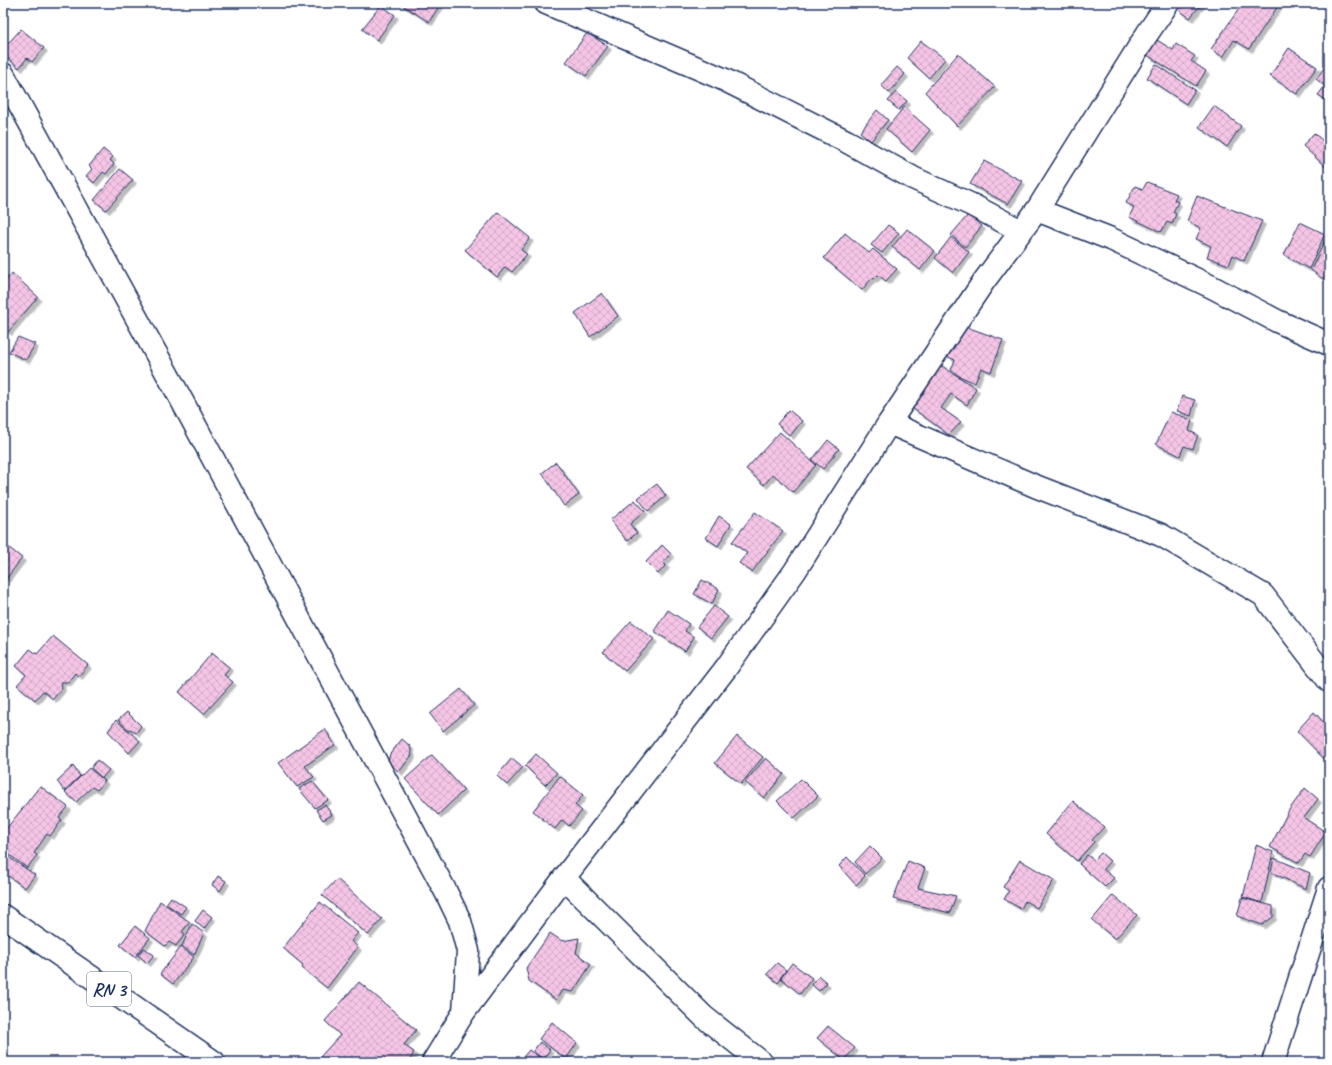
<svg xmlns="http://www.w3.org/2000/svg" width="1332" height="1065" font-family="Caveat,sans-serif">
	<defs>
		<pattern id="building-cross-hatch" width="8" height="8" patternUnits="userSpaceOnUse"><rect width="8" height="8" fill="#f6c5e6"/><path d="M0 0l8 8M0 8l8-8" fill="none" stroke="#d2aac8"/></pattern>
		<filter id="shadow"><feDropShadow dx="3.5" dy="3.5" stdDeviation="0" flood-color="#0004"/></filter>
	</defs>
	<rect width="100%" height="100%" fill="#fff"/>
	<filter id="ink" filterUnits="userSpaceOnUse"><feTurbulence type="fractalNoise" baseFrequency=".025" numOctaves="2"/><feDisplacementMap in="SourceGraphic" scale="8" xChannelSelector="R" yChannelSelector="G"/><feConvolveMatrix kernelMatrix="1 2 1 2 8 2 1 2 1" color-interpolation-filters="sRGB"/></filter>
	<g filter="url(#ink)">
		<path fill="url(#building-cross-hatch)" stroke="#1b2f5e" filter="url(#shadow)" d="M399 3H441L429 22Z
			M1185 3H1202L1190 18 1179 10Z
			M1243 3H1280L1249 49 1234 40 1223 57 1211 49Z
			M381 5 395 15 377 40 362 29Z
			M21 29 44 48 32 62 27 58 19 68 3 54V49Z
			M587 33 608 46 586 76 566 62Z
			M1157 40 1173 50 1176 44 1195 56 1191 61 1206 71 1196 86 1147 55Z
			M921 41 945 59 929 78 907 58Z
			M1289 48 1317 67 1297 94 1270 76Z
			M958 54 995 87 957 126 925 92Z
			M1329 61V102L1318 95 1325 86 1316 79Z
			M1156 64 1195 90 1186 104 1147 78Z
			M897 67 905 74 889 93 881 85Z
			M896 92 907 101 899 110 888 101Z
			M1214 106 1241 126 1227 147 1199 127Z
			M904 107 930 130 912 152 886 129Z
			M877 110 888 120 871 141 860 132Z
			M1314 133 1325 143 1329 138V170L1303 146Z
			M103 149 113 157 110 160 114 164 106 174 103 172 94 183 86 176 92 169 89 166Z
			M984 161 1022 181 1008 204 970 184Z
			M120 169 133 180 106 210 94 200Z
			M1147 182 1177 194 1174 200 1178 202 1173 212 1176 214 1172 224 1167 222 1161 232 1129 217 1134 207 1126 203 1135 186 1143 189Z
			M1197 196 1262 221 1244 261 1233 255 1229 265 1207 257 1211 246 1196 239 1201 228 1187 221Z
			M498 212 530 238 521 250 527 254 512 272 505 267 497 277 465 250Z
			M968 215 982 226 965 247 951 235Z
			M1300 222 1325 234 1309 269 1284 255Z
			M888 225 899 233 882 253 871 245Z
			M907 229 935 251 920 270 892 247Z
			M845 233 869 253 873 249 897 269 886 281 878 275 874 279 872 278 862 290 824 258Z
			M1327 236 1329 237V267L1323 279 1311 270Z
			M951 237 969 252 953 273 935 258Z
			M12 273 38 297 8 332 3 327V283Z
			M602 293 618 316 590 337 575 313Z
			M961 325 1003 340 991 372 981 368 975 383 959 376 951 370 955 360 948 357Z
			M18 337 35 344 26 360 9 352Z
			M939 364 976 388 967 405 951 394 941 408 961 422 949 435 908 405Z
			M1182 396 1195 400 1191 416 1177 411Z
			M789 410 802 421 790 436 777 424Z
			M1171 412 1192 420 1189 431 1198 435 1193 449 1184 446 1180 456 1156 444Z
			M780 432 816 465 793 492 773 474 764 485 746 469Z
			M828 440 839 449 823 469 812 460Z
			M556 462 579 495 564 506 542 473Z
			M657 484 666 496 648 511 638 498Z
			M635 500 645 511 630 524 637 533 627 541 610 520Z
			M755 512 783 531 752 572 739 563 747 553 732 542Z
			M719 516 731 524 718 546 706 538Z
			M662 545 671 554 663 563 666 565 658 574 646 562Z
			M8 547 22 558 6 579 3 576V553Z
			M702 580 719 589 712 604 694 594Z
			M714 606 728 617 711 638 697 627Z
			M668 610 689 624 685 631 694 637 685 651 654 631Z
			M631 621 654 639 625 671 603 652Z
			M53 636 88 665 79 676 75 673 68 682H61L62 688 53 699 43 691 35 700 17 685 26 675 16 666 30 649 37 654Z
			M212 653 230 668 224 675 233 682 204 714 179 692Z
			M461 689 474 705 443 731 430 714Z
			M127 712 141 726 136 733 131 729 129 730 118 720Z
			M1314 712 1329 728V760L1327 762 1297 731Z
			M116 720 140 741 129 753 108 731Z
			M325 729 335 745 305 766 314 777 297 787 278 763Z
			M737 736 763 757 741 784 715 763Z
			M402 739 410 746 412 755 399 772 388 762 390 754Z
			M536 754 557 773 545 785 525 766Z
			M432 755 464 790 438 815 405 779Z
			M512 758 523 767 507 785 497 776Z
			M766 758 784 774 764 798 745 782Z
			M97 760 109 770 102 778 91 768Z
			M73 766 80 776 64 791 57 781Z
			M89 768 105 781 97 790 92 787 76 802 65 792Z
			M560 776 583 795 575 805 582 811 569 826 562 820 555 829 533 811Z
			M801 779 818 796 794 818 777 801Z
			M312 781 328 800 315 808 299 789Z
			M40 786 68 807 59 818 62 820 50 836 47 834 34 853 37 855 27 868 3 850V833Z
			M1305 788 1318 799 1304 818 1326 832 1310 857 1305 854 1299 863 1270 847 1289 810Z
			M1073 801 1104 827 1092 840 1094 842 1077 861 1046 834Z
			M325 805 332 815 323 820 316 810Z
			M1256 845 1273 852 1262 903 1243 897Z
			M870 846 882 858 865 874 855 862Z
			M3 853 35 875 25 888 3 872Z
			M1101 853 1110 861 1103 869 1114 878 1105 887 1079 864 1087 855 1094 860Z
			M847 857 865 876 856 885 839 866Z
			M1274 858 1310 873 1306 889 1271 872Z
			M1020 860 1054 880 1037 908 1025 901 1021 909 1004 899 1009 891 1003 887Z
			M908 861 925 868 918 888 956 896 950 913 893 899Z
			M218 876 226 881 220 891 212 885Z
			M337 879 382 919 368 935 322 895Z
			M1113 895 1137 915 1115 939 1092 920Z
			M171 897 186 907 181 914 166 904Z
			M1242 898 1273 906V917L1262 925 1237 916Z
			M160 901 190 922 182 932 185 934 176 946 169 942 165 946 145 931Z
			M320 902 358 933 351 941 358 947 327 988 302 968 303 965 283 948Z
			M203 910 212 917 204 929 195 921Z
			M192 924 204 933 194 955 182 946Z
			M135 926 150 938 135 957 120 945Z
			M550 933 562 941 579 938 576 953 591 964 573 992 562 990 556 1000 529 981 526 968Z
			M181 947 194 957 173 984 160 974Z
			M144 948 154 955 147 963 138 955Z
			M777 963 786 970 780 978 781 979 778 983 767 974Z
			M792 963 812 978 800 994 781 978Z
			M819 976 827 983 819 991 811 984Z
			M359 982 416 1030 404 1045 414 1052 409 1062H326L320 1057 340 1035 325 1021Z
			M552 1022 577 1043 566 1059 539 1039Z
			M828 1026 855 1048 844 1060 817 1038Z
			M540 1042 550 1050 543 1059 533 1051Z
			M529 1050 546 1062H519Z"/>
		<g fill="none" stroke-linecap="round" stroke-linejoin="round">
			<defs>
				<path id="street" d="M546 3 723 79 846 141 913 178 972 205 1021 231
					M3 74 181 399 446 892 460 921 468 951 464 1012
					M1037 210 1111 239 1212 287 1277 321 1329 344
					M889 423 1035 486 1161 535 1263 595 1329 681
					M564 878 704 1017 761 1062
					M433 1062 464 1012 564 878 726 668 795 571 889 423 984 281 1037 210 1147 34 1168 3
					M1273 1062 1329 888"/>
				<path id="highway" d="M3 916 214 1062"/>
			</defs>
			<use href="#street" stroke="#1b2f5e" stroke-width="25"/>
			<use href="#highway" stroke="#1b2f5e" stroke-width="25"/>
			<use href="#street" stroke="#fff" stroke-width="22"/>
			<use href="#highway" stroke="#fff" stroke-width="22"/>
		</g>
	</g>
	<g text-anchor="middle" stroke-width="3" stroke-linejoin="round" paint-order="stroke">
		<rect fill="#fff" stroke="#5f6d8e" stroke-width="1" x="87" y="972" width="44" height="34" rx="3"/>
		<g font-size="19" font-weight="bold" fill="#1b2f5e">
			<text x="109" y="996">RN 3</text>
		</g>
	</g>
	<rect width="1332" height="1065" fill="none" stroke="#fff" stroke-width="16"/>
	<rect x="8" y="8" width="1316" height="1049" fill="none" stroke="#1b2f5e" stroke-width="1.5" filter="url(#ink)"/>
</svg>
